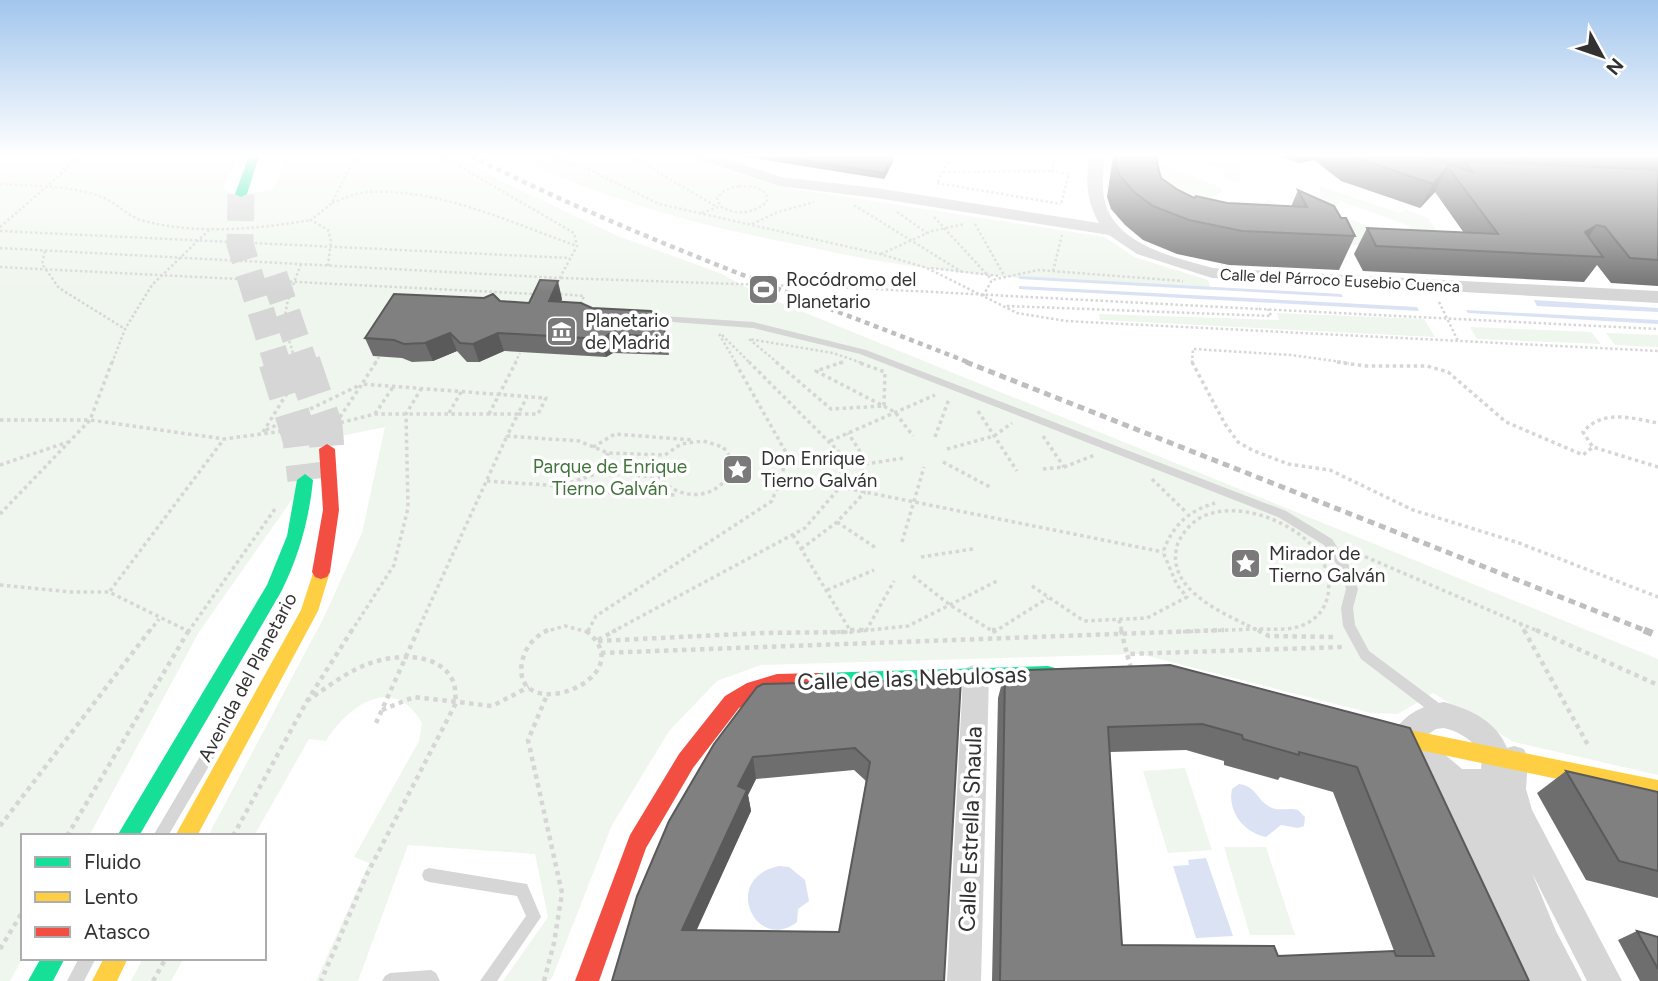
<svg xmlns="http://www.w3.org/2000/svg" width="1658" height="981" viewBox="0 0 1658 981" font-family="Figtree,sans-serif">
<style>
.green{fill:#eff6ed;fill-rule:evenodd}
.water{fill:#dae2f4}
.pier{fill:#fff}
.lines{fill:none;stroke-linecap:round;stroke-linejoin:round}
.stream{stroke:#dae2f4;stroke-width:6}
.primary-tunnel-far1{stroke:#d6d6d6;stroke-width:27;stroke-dasharray:27 13;stroke-linecap:butt}
.primary-tunnel{stroke:#d6d6d6;stroke-width:35;stroke-dasharray:35 18;stroke-linecap:butt}
.path-far2{stroke:#d6d6d6;stroke-width:2.5;stroke-dasharray:2.5 2.5;stroke-linecap:butt}
.path-far1{stroke:#d6d6d6;stroke-width:3.5;stroke-dasharray:3.5 3.5;stroke-linecap:butt}
.path{stroke:#d6d6d6;stroke-width:4.5;stroke-dasharray:4.5 4.5;stroke-linecap:butt}
.lane{fill:#d6d6d6;fill-rule:evenodd}
.street{fill:#d6d6d6;fill-rule:evenodd}
.fast{fill:#16e098;fill-rule:evenodd}
.slow{fill:#ffcf43;fill-rule:evenodd}
.jam{fill:#f24e42;fill-rule:evenodd}
.rail-far2{stroke:#bebebe;stroke-width:4.5;stroke-dasharray:5 4.5;stroke-linecap:butt}
.rail-far1{stroke:#bebebe;stroke-width:5;stroke-dasharray:7 5;stroke-linecap:butt}
.rail{stroke:#bebebe;stroke-width:7;stroke-dasharray:9 7;stroke-linecap:butt}
.path-bridge-far2{stroke:#d6d6d6;stroke-width:2.5;stroke-dasharray:2.5 2.5;stroke-linecap:butt}
.path-bridge-far1{stroke:#d6d6d6;stroke-width:3.5;stroke-dasharray:3.5 3.5;stroke-linecap:butt}
.path-bridge{stroke:#d6d6d6;stroke-width:4.5;stroke-dasharray:4.5 4.5;stroke-linecap:butt}
.wall{fill:#6e6e6e;fill-rule:evenodd}
.shaded-wall{fill:#5a5a5a}
.building{fill:#808080;stroke:#5a5a5a;stroke-width:2;fill-rule:evenodd}
.labels{text-anchor:middle;stroke-width:7;stroke-linejoin:round;paint-order:stroke}
.far-street-label{font-size:16px;fill:#323232;stroke:#fff}
.poi-label{font-size:19px;fill:#323232;stroke:#fff;text-anchor:start}
.park-label{font-size:19px;fill:#41733a;stroke:#fff}
.street-label{font-size:19px;fill:#323232;stroke:#fff}
.near-street-label{font-size:23px;fill:#323232;stroke:#fff}
</style>
<rect width="100%" height="100%" fill="#fff"/>
<path class="green" d="M0,156H239L223,187L231,195L273,190L286,156H461L499,180L618,236L720,273L759,294L1658,659V775L1514,742L1433,693L1398,714L1371,713L1140,654L761,665L717,681L669,731L612,825L552,978L548,981H503L548,917L535,854L408,845L358,981H316L369,863L354,857L419,741L422,723C394,673 348,705 326,741L309,739L254,836H208L324,617L362,533L385,427L336,437L199,632L89,836H23V957L10,981H0Z
M515,156H688L782,187L1105,237L1134,257L1208,280L1211,290C1107,284 1002,280 898,264C863,259 828,251 794,244C698,225 603,200 515,156Z
M1182,156L1240,163V182L1225,179V171Z
M1162,164L1220,187L1222,191L1177,222L1158,200Z
M1320,186L1400,213L1405,209L1428,218L1448,248L1352,245L1346,234L1232,224L1268,200L1322,224ZM1341,201L1409,226V227L1399,238L1331,212Z
M1277,313L1424,319L1435,337L1100,320L1099,314L1279,320Z
M1470,327L1591,332L1601,344L1477,339Z
M1606,333L1658,335V347L1615,345Z
M1185,768L1212,850L1168,853L1143,771Z
M1224,847H1266L1295,935H1250Z
M143,958H184L171,981H131Z"/>
<path class="water" d="M1019,276L1341,294L1343,297L1019,279Z
M1019,286L1417,307L1419,311L1019,289Z
M1534,300L1658,308V312L1537,306Z
M1466,310L1658,320V324L1468,313Z
M1239,784C1256,786 1257,800 1270,807C1280,812 1289,807 1298,810L1305,817L1304,826L1298,828L1281,825L1266,837C1244,833 1227,811 1232,789Z
M1206,858L1233,936L1196,938L1173,866L1189,865L1188,860Z
M779,866L789,867L805,880L809,901L798,909L797,922C756,954 720,878 779,866Z"/>
<path class="pier" d="M1016,291L1257,304L1258,306L1019,293Z"/>
<g class="lines">
<path class="stream" d="M623,463L685,468"/>
<path class="primary-tunnel-far1" d="M241,194L240,244L277,363
M274,275L304,363"/>
<path class="primary-tunnel" d="M276,362L300,439L305,480
M303,362L325,426L327,449"/>
<path class="path-far2" d="M442,156L574,233L577,246L556,285
M550,156L592,171L659,204L880,254L927,268L1017,313L1066,321L1658,351
M631,156L717,207
M1056,156L1052,171L1069,174L1061,204
M943,172L1052,171
M53,181L76,156
M938,182L951,156
M937,183L1061,204
M0,184C33,186 70,185 102,197C117,203 128,217 144,221C199,235 256,229 311,220
M739,186L755,187L766,193L767,202C752,214 736,216 720,206L717,198L725,190Z
M332,203C344,198 355,193 368,192C439,188 512,223 577,246
M854,205L962,272
M897,212L927,233
M702,213L718,207
M934,217L992,280
M752,224L778,212L814,202
M975,224L1005,277
M0,227L82,156
M0,231L570,258
M0,248L561,278
M45,251L42,264L59,288L125,329
M881,254L932,231L965,224
M328,266L331,241L328,230L311,220L332,203L355,156
M0,267L535,294
M931,268L999,276
M1053,271L1062,235
M560,294L584,296L580,306
M983,296L992,280L1038,270L1183,281
M1439,302L1458,341
M1007,306L1271,316L1268,309
M1259,309L1658,329
M719,334L736,363
M722,335L750,363
M112,363L125,329L152,285L209,230
M293,363C295,349 286,338 285,325C284,304 294,283 301,264
M375,363L379,357
M515,363L520,353
M778,363L749,339L833,353L862,363
M839,363L843,362
M1192,363L1193,349L1291,355L1349,363"/>
<path class="path-far1" d="M376,362L362,384L546,398L538,414H518L527,397
M776,362L831,409L884,406L885,372L857,362
M843,362L816,371L895,412L913,436
M1192,362L1225,424L1238,442L1252,450L1288,464L1330,470L1413,510L1519,543L1658,597
M1337,362L1366,366H1427L1448,372L1506,422L1583,455L1593,447L1658,467
M978,411L1017,471
M449,413L461,392
M375,414L393,387
M489,414L516,362
M0,420H90L224,439L335,424L375,414H518L507,436L579,441L608,453L665,455L681,444L703,441L723,447L734,462C725,499 682,505 659,477L599,473
M336,423L362,384
M266,430L360,385
M263,432L289,390L293,362
M1043,436L1064,467
M935,437L949,399
M830,441L935,395
M1592,446L1583,432C1603,409 1631,418 1658,423
M593,447L615,434L693,440
M947,449L994,436L1012,423
M943,462L990,487
M865,464L905,458
M0,465L68,442
M1043,469L1064,467L1095,455
M1152,479L1187,513
M579,480L588,492L678,495
M487,481L560,486L599,473L608,453
M840,487L1163,552
M0,514L90,420L112,362
M837,522L876,548
M793,535L851,632L908,626L999,580
M902,542L924,467
M801,549L837,522L864,493L861,453L848,433
M1352,551L1540,632
M921,557L973,549
M913,576L950,605L994,632L1048,598
M0,585L71,592H109L188,631
M1032,586L1084,621L1147,618L1187,597L1177,585L1163,552C1173,525 1188,511 1215,503
M827,590L874,570
M110,591L224,439
M1119,620L1122,632
M1520,623L1525,632
M1247,625L1261,632
M588,631L596,616L772,501L788,456L735,362
M866,631L894,581
M149,632L159,619
M188,632L275,509
M351,632L394,565L408,508L406,414L421,389
M417,632L507,436
M544,632L565,626L588,632
M612,632L805,528L840,487L842,455L749,362
M830,632H851"/>
<path class="path" d="M548,630C535,636 525,647 522,662C510,729 648,678 585,630
M850,630H865
M992,630H996
M1121,630L1127,654
M1258,630L1269,636L1336,637
M1524,630L1588,745
M1536,630L1658,685
M598,640L616,630
M598,641L762,633L851,632
M1131,668L1127,654L1343,647
M307,701C326,688 346,672 368,664C394,654 439,651 453,681C456,688 455,696 456,703L367,874L321,981
M382,710L414,697L492,706L529,687
M376,723L418,630
M0,826L150,630
M67,836L189,630
M233,836L307,701L352,630
M0,949L23,911
M153,981L166,958
M544,981L554,943L562,893L528,740L547,695"/>
<path class="lane" d="M648,315L753,322L866,350L1286,511L1332,539L1350,567L1358,589L1353,608L1355,625L1369,651L1447,709L1448,713L1447,717L1442,719L1437,717L1361,659L1343,626L1341,608L1346,589L1341,571L1324,545L1278,517L860,354L753,328L645,320V316Z
M207,751L212,753L214,757L212,761L168,836H153L202,753Z
M429,868L527,884L541,917L497,981H480L526,916L517,896L429,882L424,880L422,875L424,870Z
M79,958H96L84,981H67Z
M431,970L436,973L440,981H382L385,976L390,973Z"/>
<path class="street" d="M696,156H719L781,177L876,188L1099,223C1086,200 1086,182 1089,156H1105C1103,173 1101,189 1106,206C1120,246 1177,258 1213,268L1658,291V303L1212,278L1137,254L1109,235L876,198L779,186L699,159Z
M976,664L986,668L989,676L981,981H947L963,676L966,668Z
M1444,702C1472,710 1496,721 1507,748L1514,746L1524,749L1528,759L1526,789L1532,810L1622,981H1587L1532,873L1556,931L1582,981H1520C1494,917 1471,849 1437,789C1426,769 1401,760 1391,738C1400,717 1421,705 1444,702ZM1444,728C1464,733 1484,746 1481,769H1462L1424,737L1436,729Z"/>
<path class="fast" d="M249,156H259L247,194L241,197L235,194Z
M305,474L313,480C309,520 299,556 281,592L139,836H117L267,585L287,536L297,480Z
M1048,666L1055,668L1057,674L1055,680L1048,682L818,689L811,687L809,681L811,675L818,673Z
M41,958H65L53,981H28Z"/>
<path class="slow" d="M321,565L327,567L330,572L318,611L197,836H175L301,610L315,567Z
M1376,719L1405,729L1658,780V800L1405,747L1369,734L1366,728L1369,722Z
M104,958H128L117,981H92Z"/>
<path class="jam" d="M327,444L335,449L339,510L330,572L327,577L321,579L315,577L312,572L323,510L319,449Z
M818,673L825,675L827,681L825,687L777,690L759,696L739,708L693,768L646,848L599,981H575L630,835L679,754L725,696L747,683L777,674Z"/>
<path class="rail-far2" d="M471,156C631,237 803,297 970,363"/>
<path class="rail-far1" d="M966,362L1649,632"/>
<path class="rail" d="M1644,630L1658,636"/>
<path class="path-bridge-far2" d="M561,278L857,288L1259,309"/>
<path class="path-bridge-far1" d="M1176,632C1202,631 1229,630 1256,629C1268,629 1281,630 1293,628C1333,620 1338,578 1315,549C1291,520 1233,498 1198,519C1190,524 1182,534 1178,543C1163,586 1218,611 1247,625"/>
<path class="path-bridge" d="M601,653L1224,630"/>
</g>
<path class="wall" d="M747,156H893V162L884,179L747,157Z
M1113,156H1157V163L1161,178L1178,190L1194,198L1227,203L1291,207L1298,190L1341,218L1355,236L1339,270L1229,265L1177,254L1143,240L1125,225L1111,209L1107,197Z
M1279,156H1422L1433,159L1430,156H1658V286L1611,283L1597,265L1584,282L1363,271L1354,254L1367,228L1464,233L1435,192L1420,208L1341,181L1314,160L1299,163Z
M562,299L561,302L592,308L666,337L669,355L613,353L606,357L504,351L479,362H467L457,351L433,361L412,362L402,358L373,356L365,338L500,301L529,303Z
M1005,671L1410,728L1529,981H992L998,698ZM1186,750L1224,761V765L1278,780L1280,777L1333,792L1396,956H1278L1122,945L1110,752Z
M961,679L944,981H612L714,744ZM854,770L866,781L839,932L696,930L751,811L748,795L756,779Z
M1566,771L1658,792V898L1586,880L1537,793Z
M1637,931L1658,937V981H1640L1618,940Z"/>
<path class="shaded-wall" d="M893,156V162L884,179V173Z
M1302,156H1316L1314,160L1299,163Z
M1448,167L1435,192L1420,208L1433,184Z
M1597,225L1579,250L1585,232Z
M558,281L562,299L554,320L549,301Z
M450,333L457,351L433,361L425,343Z
M498,333L504,351L479,362L473,344Z
M609,334L613,353L606,357L602,339Z
M753,757L756,779L748,795L751,811L689,947L682,930L738,786Z"/>
<path class="building" d="M777,156H893L884,173Z
M1116,156H1157V163L1161,178L1178,190L1194,198L1196,196L1227,203L1307,207L1298,190L1334,206L1341,218H1346L1355,236L1242,231L1189,220L1153,206L1134,192L1120,176L1115,163Z
M1351,156H1422L1473,172L1465,161L1658,170V260L1630,258L1605,227L1597,225L1585,232L1603,257L1376,246L1367,228L1498,234L1448,167L1433,184Z
M540,280L558,281L549,301L581,303L592,308L651,311L662,322L666,337L609,334L602,339L498,333L473,344L460,343L450,333L425,343L404,344L394,340L365,338L394,294L484,298L493,294L500,301L529,303Z
M1170,665L1410,728L1529,981H1000L1005,671ZM1202,724L1242,735L1243,739L1299,755V752L1357,767L1434,956H1396L1394,951L1278,956L1274,946L1122,945L1108,727Z
M961,679L944,981H612L637,896L669,821L714,744L757,687L763,684ZM855,748L870,762L839,932L682,930L747,790L738,786L753,757Z
M1566,771L1658,792V871L1619,861Z
M1637,931L1658,937V969Z"/>
<linearGradient id="sky" x2="0" y2="1"><stop stop-color="#a2c6ed"/><stop offset="0.53" stop-color="#fff"/><stop offset="1" stop-color="#fff" stop-opacity="0"/></linearGradient>
<rect width="1658" height="293" fill="url(#sky)"/>
<defs>
<symbol id="stadium-square" viewBox="-11 -11 22 22"><rect x="-9" y="-9" width="18" height="18" rx="4" fill="#7a7a7a" stroke="#fff"/><path d="M0-5a6.5 5 0 1 0 0 10a6.5 5 0 1 0 0-10ZM-3.5-1.8h7v3.6h-7Z" fill="#fff"/></symbol>
<symbol id="museum-square" viewBox="-11 -11 22 22"><rect x="-9" y="-9" width="18" height="18" rx="4" fill="#7a7a7a" stroke="#fff"/><path d="M0-6L6-3V-2H-6V-3ZM-5-1h2V3h-2ZM-1-1h2V3h-2ZM3-1h2V3H3ZM-6 4H6V6H-6Z" fill="#fff"/></symbol>
<symbol id="sight-square" viewBox="-11 -11 22 22"><rect x="-9" y="-9" width="18" height="18" rx="4" fill="#7a7a7a" stroke="#fff"/><path d="M0-6L1.8-2.2L6-1.7L2.9 1.2L3.7 5.4L0 3.3L-3.7 5.4L-2.9 1.2L-6-1.7L-1.8-2.2Z" fill="#fff"/></symbol>
</defs>
<g fill-rule="evenodd">
<use href="#stadium-square" x="746" y="272" width="35" height="35"/>
<use href="#museum-square" x="544" y="314" width="35" height="35"/>
<use href="#sight-square" x="720" y="452" width="35" height="35"/>
<use href="#sight-square" x="1228" y="546" width="35" height="35"/>
</g>
<g class="labels">
<g class="far-street-label">
<text transform="translate(1340 280) rotate(3)" y="6">Calle del Párroco Eusebio Cuenca</text>
</g>
<g class="poi-label">
<text x="786" y="286">Rocódromo del<tspan x="786" dy="22">Planetario</tspan></text>
<text x="585" y="327">Planetario<tspan x="585" dy="22">de Madrid</tspan></text>
<text x="761" y="465">Don Enrique<tspan x="761" dy="22">Tierno Galván</tspan></text>
<text x="1269" y="560">Mirador de<tspan x="1269" dy="22">Tierno Galván</tspan></text>
</g>
<g class="park-label">
<text x="610" y="473">Parque de Enrique<tspan x="610" dy="22">Tierno Galván</tspan></text>
</g>
<g class="street-label">
<text transform="translate(247 677) rotate(-62)" y="7">Avenida del Planetario</text>
</g>
<g class="near-street-label">
<text transform="translate(912 678) rotate(-2)" y="8">Calle de las Nebulosas</text>
<text transform="translate(970 829) rotate(-88)" y="8">Calle Estrella Shaula</text>
</g>
</g>
<rect x="21" y="834" width="245" height="126" fill="#ffffff" stroke="#adadad" stroke-width="2"/>
<rect x="35" y="857" width="35" height="10" fill="#16e098" stroke="#adadad" stroke-width="2"/>
<text x="84" y="869" font-size="21" fill="#323232">Fluido</text>
<rect x="35" y="892" width="35" height="10" fill="#ffcf43" stroke="#adadad" stroke-width="2"/>
<text x="84" y="904" font-size="21" fill="#323232">Lento</text>
<rect x="35" y="927" width="35" height="10" fill="#f24e42" stroke="#adadad" stroke-width="2"/>
<text x="84" y="939" font-size="21" fill="#323232">Atasco</text>
<g transform="translate(1602 56) rotate(130)" stroke="#ffffff" stroke-width="5" paint-order="stroke">
<path d="M0-5L12 26L0 18L-12 26Z" fill="#323232"/>
<text y="-10" font-size="19" font-weight="bold" text-anchor="middle" fill="#323232">N</text>
</g>
</svg>
